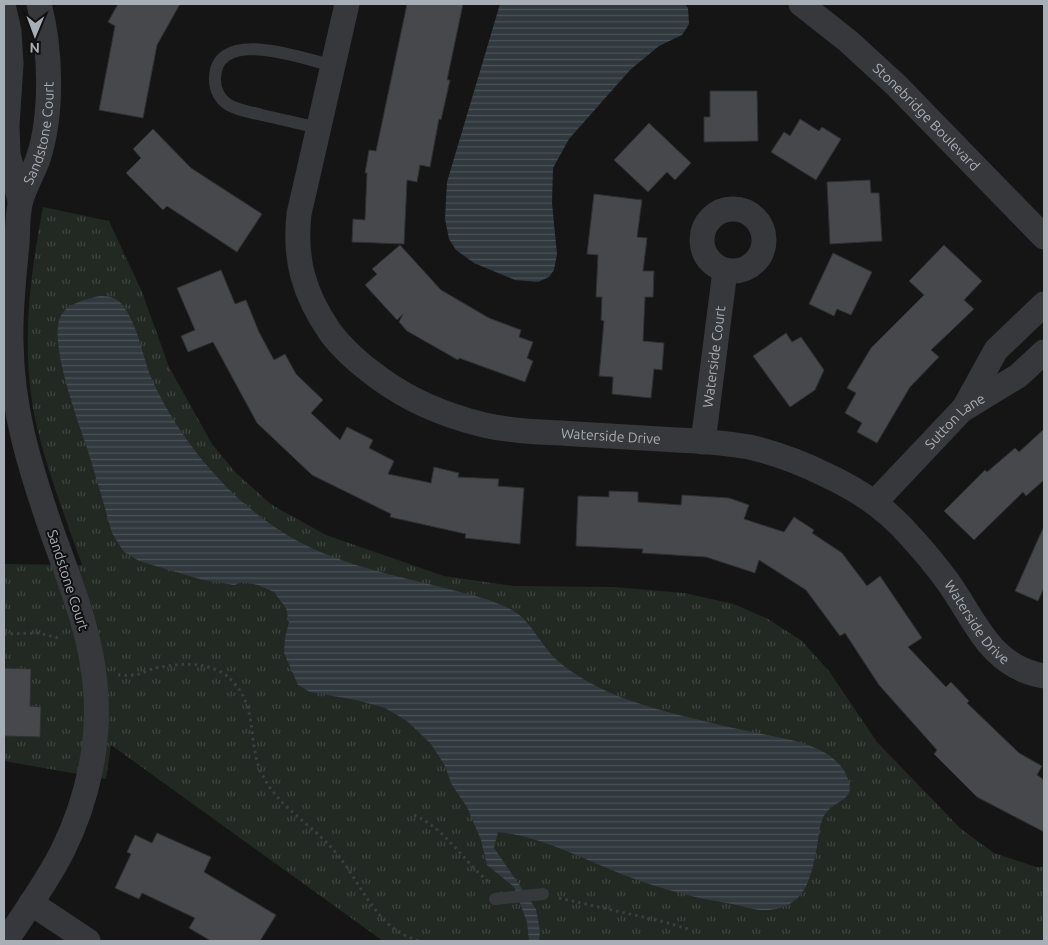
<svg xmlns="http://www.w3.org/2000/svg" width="1048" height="945" viewBox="0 0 1048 945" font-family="Ubuntu,sans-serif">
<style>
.grass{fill:url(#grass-tufts)}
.water{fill:url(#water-rules)}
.building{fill:#47484b;stroke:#2f3032}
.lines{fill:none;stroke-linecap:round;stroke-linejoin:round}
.path{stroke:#3c3f42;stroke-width:3;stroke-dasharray:2.5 4;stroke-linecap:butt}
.lane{stroke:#36383b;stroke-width:12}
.street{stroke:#36383b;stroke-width:25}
.labels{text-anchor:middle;stroke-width:4;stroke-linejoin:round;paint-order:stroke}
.street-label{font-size:14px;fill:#a8aeb5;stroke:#101011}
</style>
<defs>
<pattern id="grass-tufts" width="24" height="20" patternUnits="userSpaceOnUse" patternTransform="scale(1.25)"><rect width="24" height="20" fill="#222822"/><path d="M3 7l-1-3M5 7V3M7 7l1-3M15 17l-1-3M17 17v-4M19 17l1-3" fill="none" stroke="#3f4540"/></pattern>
<pattern id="water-rules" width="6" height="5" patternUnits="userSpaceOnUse" patternTransform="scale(1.25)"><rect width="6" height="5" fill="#30393e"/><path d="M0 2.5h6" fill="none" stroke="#4b5358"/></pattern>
</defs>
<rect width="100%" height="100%" fill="#151516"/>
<path class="grass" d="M43,207L109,221L142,292L169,367L212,444L235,472L272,505L326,535L444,576L514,586L614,587L684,593L734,604L768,619L802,641L829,671L877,742L961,829L994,853L1036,867H1044V941H383L111,745L106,779L4,761V564L82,565C66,519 48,474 37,427C20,355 29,279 43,207Z"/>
<path class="water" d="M500,4H685L688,8L689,24L682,35L659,46L630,70L569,139L553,168L552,203L557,254L554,270L549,277L538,282L515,280L474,263L456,250L449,239L445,219L447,182Z
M99,296C109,296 117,297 123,306C140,328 142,359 154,384C179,437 221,489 269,523C320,561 385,573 445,588C467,594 492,599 512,610C532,621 541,647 559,662C599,695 650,708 700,720C716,724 732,728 748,731C777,738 824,741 843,769C862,801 837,798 826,813C819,821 819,836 817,847C812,871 808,901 780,908C762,913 749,908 732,904C723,902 714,901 704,899C677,893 650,885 624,875C585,860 540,836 498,832L494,848L536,909L540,931L539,941H529L527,922L514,887L487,865L481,840L467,807L452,785L445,766L431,744L407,721L385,708L356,700L310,692L298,685L284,653L285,638L289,622L286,608L274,592L258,585L243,582L234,585L203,580L139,561L123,551L112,533C104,505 96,476 87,448C78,421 49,343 60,318C66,303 85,300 99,296Z"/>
<path class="building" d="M118,4H180L157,45L143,118L99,110L115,26L108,22Z
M407,4H463L447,80H450L441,120L439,119L430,167L420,165L417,182L407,180L404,244L352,242L353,219L365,220L367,173H365L369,150L376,151Z
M710,91H757L758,141L704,142V117H710Z
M800,119L819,131L822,127L841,139L816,180L771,152L784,132L790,136Z
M649,123L691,163L675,180L667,172L648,192L614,160Z
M153,129L191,168L262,214L237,252L167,206L163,210L126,173L141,158L133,149Z
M870,180L871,193H879L882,241L830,244L827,182Z
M594,194L642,200L637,237L647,238L643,271H654L653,297H645L643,341L664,343L662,370L654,369L651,398L612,394L613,377L599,376L604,321L601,320L602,297H596L598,255L587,254Z
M400,245L441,290L489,318L521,330L519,337L533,342L527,358L533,361L525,382L459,358L458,360L407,331L399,322L403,314L397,320L365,285L377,274L372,269Z
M944,245L982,281L964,300L974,309L931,350L939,357L910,387L877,443L857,432L862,423L845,413L856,393L847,388L871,348L924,295L909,281Z
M833,253L872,272L851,315L837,309L834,316L809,304Z
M221,270L235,304L246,300L259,332L274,360L285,354L296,374L323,400L311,413L340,440L347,427L373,440L369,448L394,461L388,474L431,483L434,467L459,473L458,477L499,479L498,486L524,488L520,544L465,538L466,534L390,517L391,514L312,475L257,423L213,342L188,352L181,336L195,330L177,288Z
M786,333L792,342L801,337L824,370L815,390L790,407L753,356Z
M1044,429V480L1026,496L1023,492L974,540L944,511L985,470L987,472L1015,448L1019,452Z
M609,491L638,492V502L681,505L682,495L729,498L749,505L744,519L784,532L794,517L814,530L812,533L842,553L867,586L880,576L922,638L908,647L946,687L951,682L969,701L967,703L1019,753L1042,766L1037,775L1044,780V832L977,797L934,754L937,750L879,685L845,633L840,636L806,590L759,560L755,573L706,557L642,553L643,549L576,546L578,496L609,497Z
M1044,526V588L1038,601L1015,591Z
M4,668L31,669L30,706L41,707L40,737L4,736Z
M157,833L211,857L204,872L276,915L260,941H211L189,928L195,918L142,893L139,899L115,888L131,854L127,852L135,835L152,843Z"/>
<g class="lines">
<path class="path" d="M4,634L39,633L62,639
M118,675C123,675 128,676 133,675C141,675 148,670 155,668C179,664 199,661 221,672C226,674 229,678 233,682C257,706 248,740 260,770C274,803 306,821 329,845C354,870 368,911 397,931C403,935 411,938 418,941
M414,815C446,829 463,861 489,882
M559,898L665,922L691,930"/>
<path class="lane" d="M319,128C300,124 281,119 262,115C252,112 239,111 229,105C220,100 215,90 215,80C214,25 305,59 333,66
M495,899L543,894"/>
<g class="street">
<path id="s1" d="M347,4L299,214C294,260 304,294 330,332C344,351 361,365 379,378C410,401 447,416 484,425C514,432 546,432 576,434C609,436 643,438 677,440C701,441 726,443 749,447C775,453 802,463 826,475C859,490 888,510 911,537C924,551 937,567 948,582C976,621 990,667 1044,676"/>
<path id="s2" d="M801,4L848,41L896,85L1044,237"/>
<path d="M4,9L9,31L11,64L7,126L8,154L20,201"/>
<circle cx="733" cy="240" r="31"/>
<path d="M964,408L996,350L1044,304"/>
<path id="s3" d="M703,442L725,271"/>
<path id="s4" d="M875,502L962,410L1018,376L1044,352"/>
<path d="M31,903L88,941"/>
<path id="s5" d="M6,941C25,912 47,882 63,850C88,799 101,740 95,683C90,628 67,575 49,523C28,461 12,408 11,342C10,309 14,276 17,244C18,230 17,213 21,200C25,186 33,173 38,159C53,114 51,49 39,4"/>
</g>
</g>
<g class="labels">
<g class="street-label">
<text dy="5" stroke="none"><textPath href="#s2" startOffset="169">Stonebridge Boulevard</textPath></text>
<text dy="5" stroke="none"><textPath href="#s5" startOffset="845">Sandstone Court</textPath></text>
<text dy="5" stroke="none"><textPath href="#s3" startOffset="86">Waterside Court</textPath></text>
<text dy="5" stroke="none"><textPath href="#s4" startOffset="114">Sutton Lane</textPath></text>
<text dy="5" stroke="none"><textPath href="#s1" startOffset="651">Waterside Drive</textPath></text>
<text transform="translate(68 580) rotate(72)" y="5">Sandstone Court</text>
<text dy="5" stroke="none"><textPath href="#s1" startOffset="1086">Waterside Drive</textPath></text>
</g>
</g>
<rect width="1048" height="945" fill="none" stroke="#a8aeb5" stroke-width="10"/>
<g transform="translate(35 35) rotate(181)" stroke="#101011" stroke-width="4" paint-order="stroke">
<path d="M0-4L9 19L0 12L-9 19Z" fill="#a8aeb5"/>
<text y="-8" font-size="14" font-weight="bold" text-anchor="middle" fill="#a8aeb5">N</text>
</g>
</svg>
